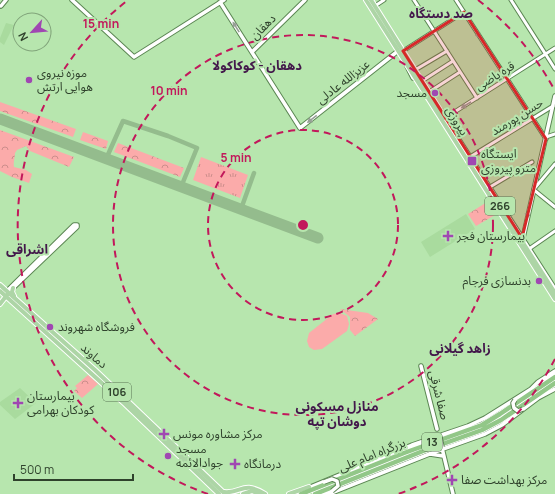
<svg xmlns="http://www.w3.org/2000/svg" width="555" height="494" viewBox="0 0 555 494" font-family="Manrope,'Noto Sans Arabic',sans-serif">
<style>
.built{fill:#a9db9e}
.grass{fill:url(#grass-tufts)}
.forest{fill:url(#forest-crowns)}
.pitch{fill:#fbabaa}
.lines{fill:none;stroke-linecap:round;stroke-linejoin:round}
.taxiway{stroke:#94bc8d;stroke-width:4.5}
.runway{stroke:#94bc8d;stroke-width:11}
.tertiary-casing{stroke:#5b8653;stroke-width:5}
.secondary-casing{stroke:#5b8653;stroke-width:5.5}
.primary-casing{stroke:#fff;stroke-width:6}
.trunk-casing{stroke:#fff;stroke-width:6}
.tertiary{stroke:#fff;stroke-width:3}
.secondary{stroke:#fff;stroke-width:3.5}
.primary{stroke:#add5a6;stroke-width:4}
.trunk{stroke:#92c788;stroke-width:4.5}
.secondary-bridge-casing{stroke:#5b8653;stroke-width:5.5;stroke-linecap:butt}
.secondary-bridge{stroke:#fff;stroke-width:3.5}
.oneway{fill:#97a096}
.marked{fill:#d62828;fill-opacity:0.2;stroke:#d62828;stroke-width:3;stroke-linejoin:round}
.ring{fill:none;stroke:#c2185b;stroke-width:2;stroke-dasharray:7 5}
.poi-dot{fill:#a047b2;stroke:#b7e6ae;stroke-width:1.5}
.labels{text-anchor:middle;stroke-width:4;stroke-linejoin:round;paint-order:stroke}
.shield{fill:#b7e6ae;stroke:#587353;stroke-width:1}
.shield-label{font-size:11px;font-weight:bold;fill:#2f422c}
.street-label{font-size:12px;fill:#2f422c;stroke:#b7e6ae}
.poi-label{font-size:12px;fill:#2f422c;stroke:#b7e6ae;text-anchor:start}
.neighbourhood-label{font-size:13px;font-weight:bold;fill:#43184b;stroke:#b7e6ae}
.centre{fill:#c2185b;stroke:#b7e6ae;stroke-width:2}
.ring-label{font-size:12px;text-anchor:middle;font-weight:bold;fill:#c2185b;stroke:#b7e6ae;stroke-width:4;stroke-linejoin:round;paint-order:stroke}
</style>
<defs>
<pattern id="grass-tufts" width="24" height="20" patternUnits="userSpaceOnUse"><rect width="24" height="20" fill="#fbabaa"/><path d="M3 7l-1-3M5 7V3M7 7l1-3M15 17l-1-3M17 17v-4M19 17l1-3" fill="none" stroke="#cc8d8b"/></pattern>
<pattern id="forest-crowns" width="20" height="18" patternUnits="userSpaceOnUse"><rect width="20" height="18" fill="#fbabaa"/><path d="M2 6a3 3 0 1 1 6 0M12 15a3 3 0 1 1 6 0" fill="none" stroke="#cc8d8b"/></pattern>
</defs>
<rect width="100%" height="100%" fill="#b7e6ae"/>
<path class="built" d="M6,23L14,25L4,45L0,42V38Z
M466,214L475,229L430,257L421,242Z
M20,388L36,403L15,419L0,405V402Z"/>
<path class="grass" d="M201,157L248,175L240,198L193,180Z"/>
<path class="forest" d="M0,102L76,129L73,137L0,111Z
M0,130L74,157L69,167L30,151L26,146L17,150L15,153C15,158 13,162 14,167L26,170L32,174L29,183L12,177L0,171Z
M83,132L108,141L106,149L80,140Z
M118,143L184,168L180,177L114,152Z
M487,202L495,215L476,226L468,214Z
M340,309L368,313L378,319L355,336L350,330V317Z
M88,375L98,384L82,398L74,391L77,388L75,386Z"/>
<path class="pitch" d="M340,313L347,316L349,324L347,331L322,349L314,350L309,347L307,341L309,333L333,314Z"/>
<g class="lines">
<path class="taxiway" d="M106,159L123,121L168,136L197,148L181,187
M241,209L254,173"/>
<path class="runway" d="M0,119L318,238"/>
<defs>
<path id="tertiary" d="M414,0L477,98
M456,0L546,139
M511,0L555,69
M375,6L384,0
M403,51L464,12
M415,70L447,51
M422,81L453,61
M429,92L460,72
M441,111L452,113
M445,118L555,48
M546,137L555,134
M470,157L553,106
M490,187L532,162
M534,189L555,164
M534,190L555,207
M529,249L555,231"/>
<path id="secondary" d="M72,0L134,57L224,0
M220,2L300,128L398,51
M1,6L6,0
M252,52L305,0
M407,66L413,78
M444,119L445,118L555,289
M523,238L555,96
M7,291L74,225H77V227L12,289
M421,366L437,429
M543,382L555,374
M442,448L453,494
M407,449L434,441
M430,454L443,456
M308,488L412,445L468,426L485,418L531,389L538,382L555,371
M323,494L332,491
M329,494L432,453L485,434L502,425L538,398L555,389"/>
<path id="primary" d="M366,0L555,299
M371,0L445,118
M499,205L555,293
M0,285L95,370L225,494
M13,288L12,292L14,296
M0,291L125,404L219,494
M0,304L7,295
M224,492C242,494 242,480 265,494
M243,494L252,491L259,494
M289,494L309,487"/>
<path id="trunk" d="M301,494L404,453L482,425L500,414L555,377
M315,494L423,451L482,430L501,420L555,383"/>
</defs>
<use href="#tertiary" class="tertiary-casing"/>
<use href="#secondary" class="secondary-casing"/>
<use href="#primary" class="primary-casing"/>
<use href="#trunk" class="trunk-casing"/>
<use href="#tertiary" class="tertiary"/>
<use href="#secondary" class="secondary"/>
<use href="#primary" class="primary"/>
<use href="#trunk" class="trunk"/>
<defs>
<path id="secondary-bridge" d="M515,400L513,403L514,408L518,411L523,409
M440,437L442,447
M437,438L439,448
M324,482L332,479L337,481L338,486L332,491"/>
</defs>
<use href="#secondary-bridge" class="secondary-bridge-casing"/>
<use href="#secondary-bridge" class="secondary-bridge"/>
</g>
<defs><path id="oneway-solid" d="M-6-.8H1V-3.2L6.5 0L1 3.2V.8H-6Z"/></defs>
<g class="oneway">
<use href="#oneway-solid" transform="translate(236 27) rotate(-122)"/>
<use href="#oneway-solid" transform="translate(477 33) rotate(58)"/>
<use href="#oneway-solid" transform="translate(466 105) rotate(148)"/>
<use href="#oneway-solid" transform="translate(312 119) rotate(142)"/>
<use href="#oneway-solid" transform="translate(528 213) rotate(103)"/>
</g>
<path class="marked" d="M464,12L546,139L522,238L403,51Z"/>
<g class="ring">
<circle cx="303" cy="225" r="95"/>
<circle cx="303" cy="225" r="190"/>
<path d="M555 359A285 285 0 0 1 398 494M208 494A285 285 0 0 1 128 0M478 0A285 285 0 0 1 555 91"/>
</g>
<g class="poi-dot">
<circle cx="29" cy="80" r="4"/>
<circle cx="435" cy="93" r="4"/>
<rect x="467" y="156" width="10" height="10" rx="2"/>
<path d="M446 230h4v4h4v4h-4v4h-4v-4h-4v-4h4z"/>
<circle cx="539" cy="281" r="4"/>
<circle cx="50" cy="327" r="4"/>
<path d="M16 397h4v4h4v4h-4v4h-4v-4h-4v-4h4z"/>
<path d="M162 428h4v4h4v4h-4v4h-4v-4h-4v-4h4z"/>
<circle cx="168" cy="456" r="4"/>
<path d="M233 458h4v4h4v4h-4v4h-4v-4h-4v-4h4z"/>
<path d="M450 474h4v4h4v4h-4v4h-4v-4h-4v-4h4z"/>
</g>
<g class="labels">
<g class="shield">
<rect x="485" y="197" width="30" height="18" rx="3"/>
<rect x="103" y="383" width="28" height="18" rx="3"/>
<rect x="422" y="433" width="20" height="18" rx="3"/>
</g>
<g class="shield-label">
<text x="500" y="210">266</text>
<text x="117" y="396">106</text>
<text x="432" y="446">13</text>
</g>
<g class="street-label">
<text transform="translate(263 27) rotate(-45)" y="4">دهقان</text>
<text transform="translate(495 76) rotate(-32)" y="4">قره یاضی</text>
<text transform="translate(343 82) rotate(-38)" y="4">عزیزالله عادلی</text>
<text transform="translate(517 117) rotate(-32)" y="4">حسن پورمند</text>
<text transform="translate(457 121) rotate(58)" y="4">پیروزی</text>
<text transform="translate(94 356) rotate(42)" y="4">دماوند</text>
<text transform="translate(439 395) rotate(76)" y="4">صفا شرقی</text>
<text transform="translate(372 455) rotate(-22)" y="4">بزرگراه امام علی</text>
</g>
<g class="poi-label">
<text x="37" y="77">موزه نیروی<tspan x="37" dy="14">هوایی ارتش</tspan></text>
<text x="427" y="97" text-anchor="end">مسجد</text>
<text x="481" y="158">ایستگاه<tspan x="481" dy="14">مترو پیروزی</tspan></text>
<text x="457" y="240">بیمارستان فجر</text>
<text x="531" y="285" text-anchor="end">بدنسازی فرجام</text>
<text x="58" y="331">فروشگاه شهروند</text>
<text x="27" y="400">بیمارستان<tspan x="27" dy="14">کودکان بهرامی</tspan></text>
<text x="173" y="438">مرکز مشاوره مونس</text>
<text x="176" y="453">مسجد<tspan x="176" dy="14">جوادالائمه</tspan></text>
<text x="244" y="468">درمانگاه</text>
<text x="461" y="484">مرکز بهداشت صفا</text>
</g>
<g class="neighbourhood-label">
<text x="441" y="18">صد دستگاه</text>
<text x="257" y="70">دهقان - کوکاکولا</text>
<text x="27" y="254">اشراقی</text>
<text x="460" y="353">زاهد گیلانی</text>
<text x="337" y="411">منازل مسکونی<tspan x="337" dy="15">دوشان تپه</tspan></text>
</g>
</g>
<circle cx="303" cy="225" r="6" class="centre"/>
<g class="ring-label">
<text x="101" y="28">15 min</text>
<text x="169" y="95">10 min</text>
<text x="236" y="162">5 min</text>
</g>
<g transform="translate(32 32) rotate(243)"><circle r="19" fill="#b7e6ae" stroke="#81a47a"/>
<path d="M0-3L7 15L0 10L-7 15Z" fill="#a047b2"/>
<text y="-6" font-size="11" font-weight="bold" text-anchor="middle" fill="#2f422c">N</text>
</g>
<path d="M14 474v6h119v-6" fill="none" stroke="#2f422c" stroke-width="2"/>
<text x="20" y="474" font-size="12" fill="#2f422c" stroke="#b7e6ae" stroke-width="3" paint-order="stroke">500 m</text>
</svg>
